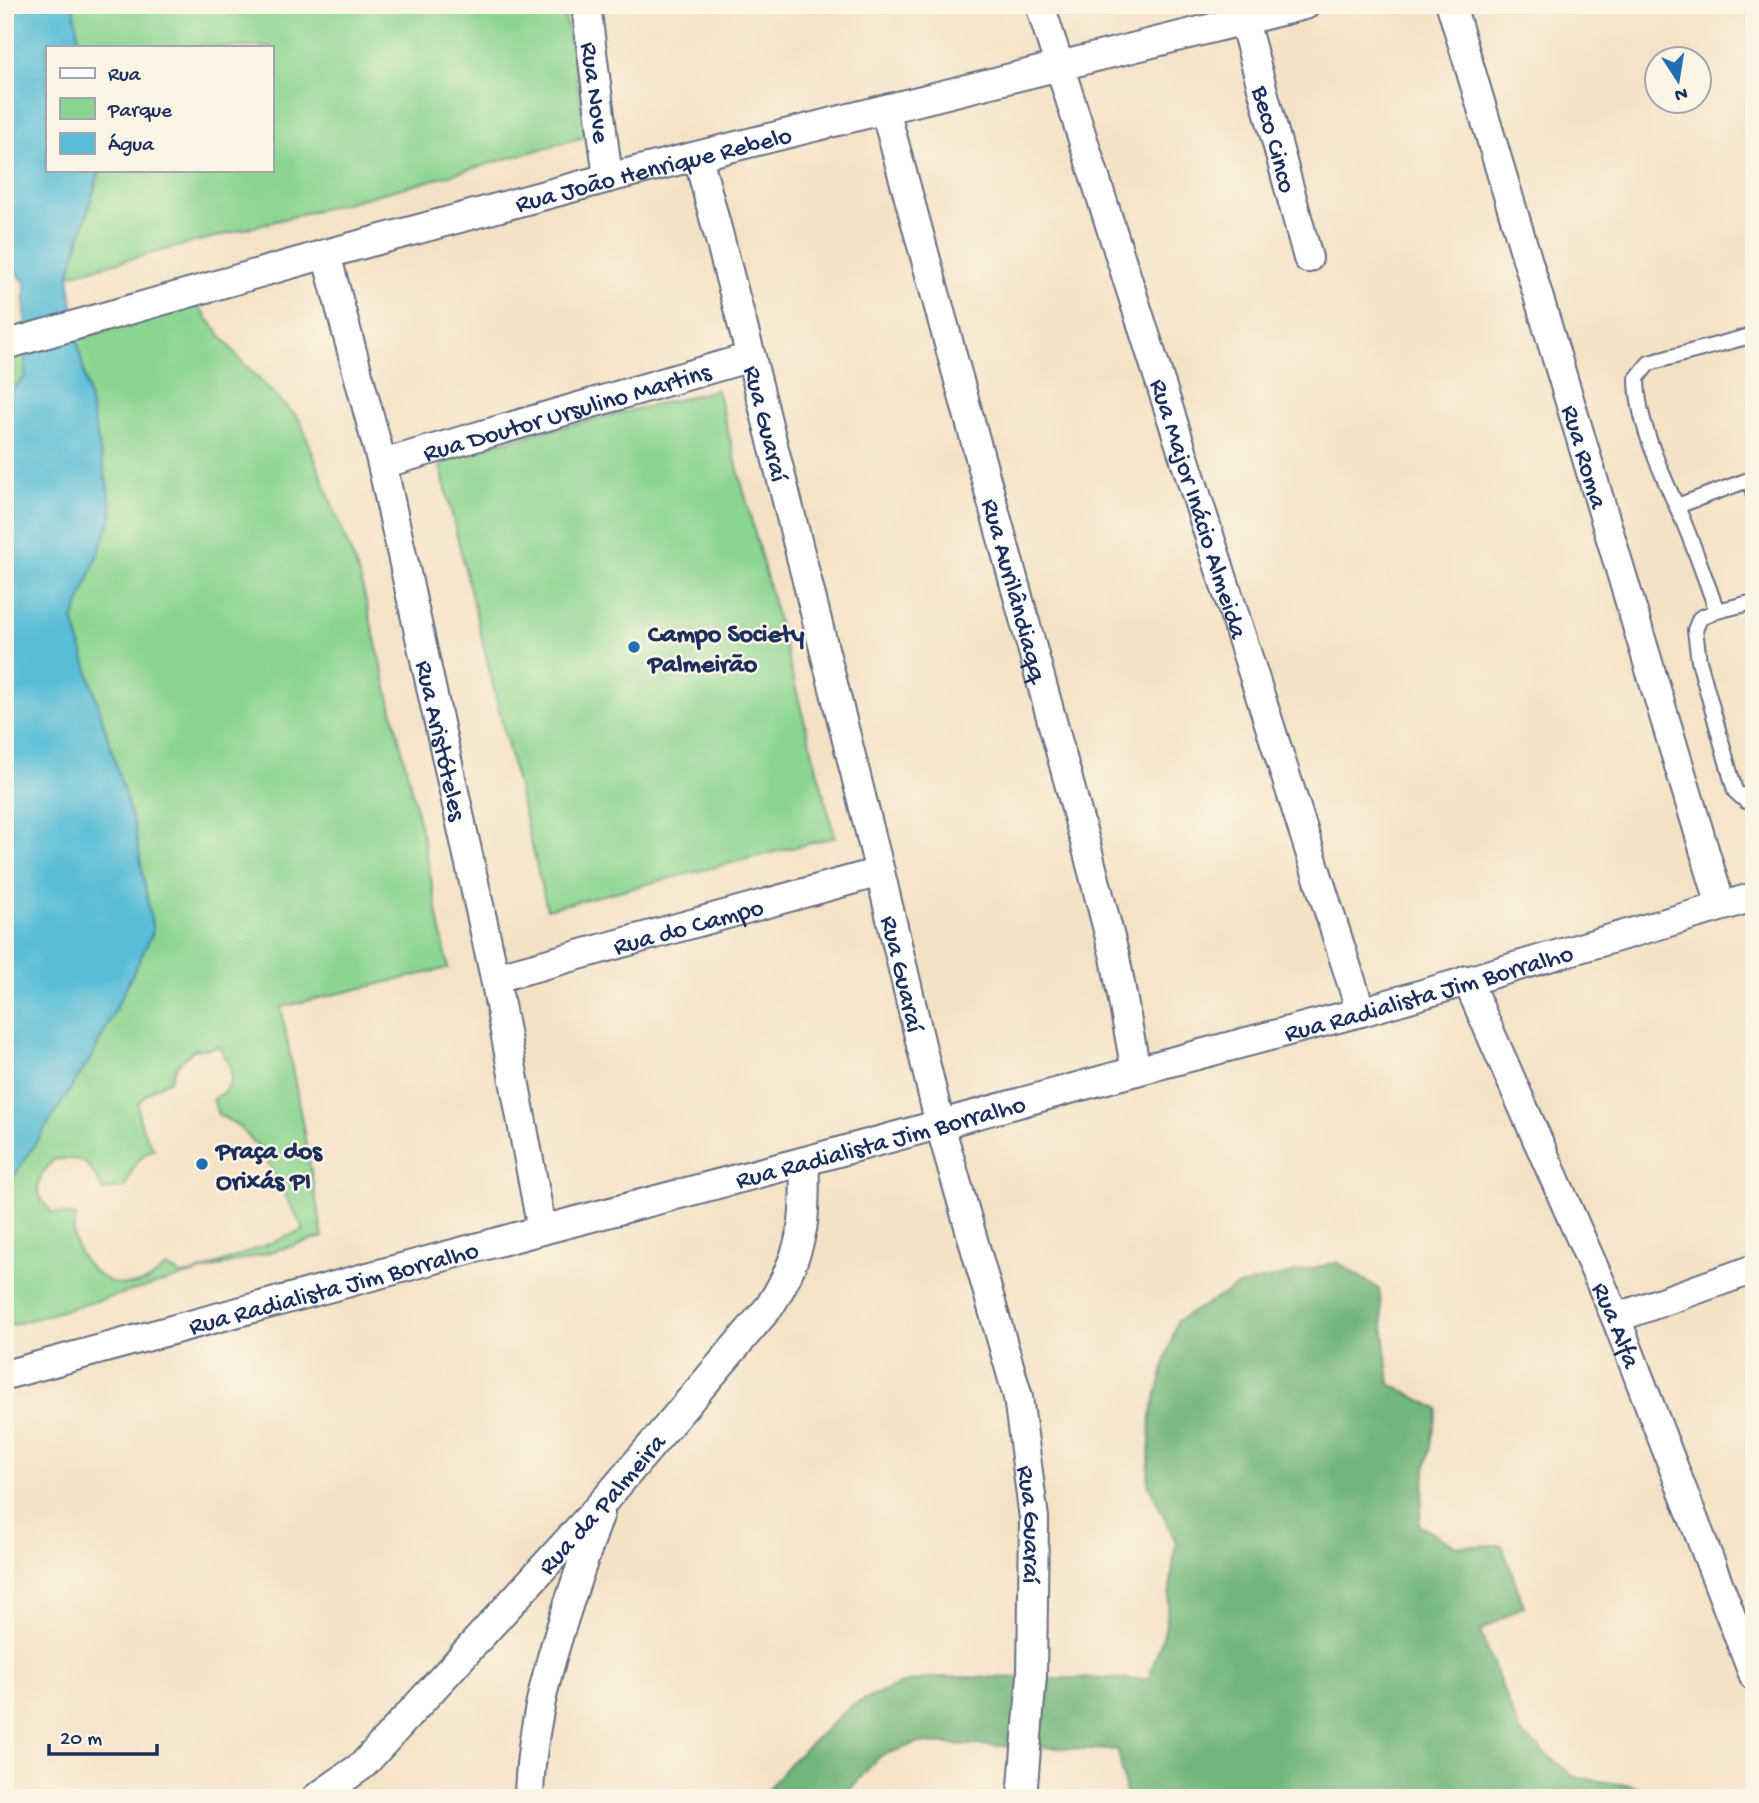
<svg xmlns="http://www.w3.org/2000/svg" width="1759" height="1803" viewBox="0 0 1759 1803" font-family="'Gochi Hand',sans-serif">
<style>
.green{fill:#8cd590;stroke:#548277;stroke-width:2;fill-rule:evenodd}
.forest{fill:#71b67a;stroke:#46726c;stroke-width:2}
.water{fill:#59bdd7;stroke:#3a769a;stroke-width:2}
.lines{fill:none;stroke-linecap:round;stroke-linejoin:round}
.lane-casing{stroke:#676e82;stroke-width:18}
.street-casing{stroke:#676e82;stroke-width:32}
.lane{stroke:#fff;stroke-width:14}
.street{stroke:#fff;stroke-width:28}
.poi-dot{fill:#1f6fb2;stroke:#fcf5e5;stroke-width:2.5}
.labels{text-anchor:middle;stroke-width:5;stroke-linejoin:round;paint-order:stroke}
.street-label{font-size:26px;fill:#1b2f5e;stroke:#fcf5e5}
.poi-label{font-size:26px;font-weight:bold;fill:#1b2f5e;stroke:#fcf5e5;text-anchor:start}
</style>
<rect width="100%" height="100%" fill="#fcf5e5"/>
<filter id="ink" filterUnits="userSpaceOnUse"><feTurbulence type="fractalNoise" baseFrequency=".0143" numOctaves="2"/><feDisplacementMap in="SourceGraphic" scale="14" xChannelSelector="R" yChannelSelector="G"/><feConvolveMatrix kernelMatrix="1 2 1 2 8 2 1 2 1" color-interpolation-filters="sRGB"/></filter>
<filter id="wash" filterUnits="userSpaceOnUse"><feTurbulence type="fractalNoise" baseFrequency=".00686" numOctaves="4" result="noise"/><feDisplacementMap in="SourceGraphic" scale="28" xChannelSelector="R" yChannelSelector="G"/><feGaussianBlur stdDeviation="1.57" result="paint"/><feColorMatrix in="noise" values="0 0 0 0 0 0 0 0 0 0 0 0 0 0 0 0 0 1.4 0 .05"/><feComposite in="paint" operator="in"/></filter>
<g filter="url(#wash)">
<rect width="100%" height="100%" fill="#f4e2c6"/>
<path class="green" d="M73,5H563L587,136L425,182L69,275L100,170H271V47H80Z
M195,303L243,363L300,420L360,577L424,842L448,968L281,1007L323,1237L5,1327V1190L94,1053L153,932L135,829L73,620L113,514L77,339ZM219,1047C234,1068 239,1086 213,1099L218,1114L237,1125L259,1147L304,1230L195,1273L182,1275L166,1267C161,1271 155,1277 148,1280C116,1296 81,1270 74,1238C72,1231 75,1223 76,1216L51,1212C32,1190 35,1181 53,1160C86,1156 88,1162 103,1191L125,1187C132,1170 136,1157 154,1149C144,1134 138,1122 138,1103L151,1090L170,1080L177,1065L194,1050Z
M26,348V377L5,396V354Z
M717,390L835,837L547,909L438,457Z"/>
<path class="forest" d="M1337,1262L1379,1289L1390,1384L1438,1409L1426,1468L1419,1525L1455,1546L1502,1545L1524,1606L1480,1631L1520,1732L1574,1777L1638,1787L1646,1798H1127L1118,1750L917,1743L880,1756L842,1798H760L789,1764L850,1706L903,1683L937,1677L1148,1679L1165,1630L1176,1542L1148,1484L1151,1415L1177,1321L1238,1286Z"/>
<path class="water" d="M5,5H73L80,47H47V170H100L69,275L77,339L113,514L73,620L135,829L153,932L94,1053L5,1190V396L25,377V282L5,260Z"/>
</g>
<g filter="url(#ink)">
<g class="lines">
<defs>
<path id="lane" d="M1750,479L1754,495
M1677,506L1754,478
M1754,602L1717,611L1700,618L1695,630L1699,661L1735,791L1746,801L1754,802
M1717,611C1704,576 1692,539 1676,505C1659,467 1637,420 1637,378L1649,363L1754,335"/>
<g id="street">
<path id="s1" d="M586,5L608,178"/>
<path id="s2" d="M1040,5L1361,1012"/>
<path id="s3" d="M1451,5L1721,906"/>
<path id="s4" d="M1244,21L1308,258"/>
<path id="s5" d="M885,110L1087,849L1115,957L1136,1071"/>
<path id="s6" d="M698,157L751,357L880,872L940,1125L1018,1397L1034,1518L1032,1675L1022,1798"/>
<path id="s7" d="M326,254L382,464L495,978L542,1230"/>
<path id="s8" d="M5,345L326,254L608,178L1305,5"/>
<path id="s9" d="M382,464L751,357"/>
<path id="s10" d="M495,978L880,872"/>
<path id="s11" d="M1467,980L1616,1318L1754,1676"/>
<path d="M1616,1318L1754,1269"/>
<path id="s12" d="M5,1375L542,1230L805,1161L1136,1071L1361,1012L1754,897"/>
<path id="s13" d="M316,1798L363,1765L604,1501L770,1306C785,1282 797,1257 802,1229C806,1207 804,1183 805,1161"/>
<path d="M529,1798C531,1699 568,1605 600,1513"/>
</g>
</defs>
<use href="#lane" class="lane-casing"/>
<use href="#street" class="street-casing"/>
<use href="#lane" class="lane"/>
<use href="#street" class="street"/>
</g>
</g>
<g class="poi-dot">
<circle cx="634" cy="647" r="7"/>
<circle cx="202" cy="1164" r="7"/>
</g>
<g class="labels">
<g class="street-label">
<text dy="9" stroke="none"><textPath href="#s1" startOffset="88">Rua Nove</textPath></text>
<text dy="9" stroke="none"><textPath href="#s4" startOffset="122">Beco Cinco</textPath></text>
<text dy="9" stroke="none"><textPath href="#s8" startOffset="672">Rua João Henrique Rebelo</textPath></text>
<text dy="9" stroke="none"><textPath href="#s9" startOffset="192">Rua Doutor Ursulino Martins</textPath></text>
<text dy="9" stroke="none"><textPath href="#s6" startOffset="275">Rua Guaraí</textPath></text>
<text dy="9" stroke="none"><textPath href="#s3" startOffset="471">Rua Roma</textPath></text>
<text dy="9" stroke="none"><textPath href="#s2" startOffset="528">Rua Major Inácio Almeida</textPath></text>
<text dy="9" stroke="none"><textPath href="#s5" startOffset="497">Rua Aurilândiaqq</textPath></text>
<text dy="9" stroke="none"><textPath href="#s7" startOffset="500">Rua Aristóteles</textPath></text>
<text dy="9" stroke="none"><textPath href="#s10" startOffset="200">Rua do Campo</textPath></text>
<text dy="9" stroke="none"><textPath href="#s6" startOffset="842">Rua Guaraí</textPath></text>
<text dy="9" stroke="none"><textPath href="#s12" startOffset="1474">Rua Radialista Jim Borralho</textPath></text>
<text dy="9" stroke="none"><textPath href="#s12" startOffset="906">Rua Radialista Jim Borralho</textPath></text>
<text dy="9" stroke="none"><textPath href="#s12" startOffset="340">Rua Radialista Jim Borralho</textPath></text>
<text dy="9" stroke="none"><textPath href="#s11" startOffset="376">Rua Alfa</textPath></text>
<text dy="9" stroke="none"><textPath href="#s13" startOffset="411">Rua da Palmeira</textPath></text>
<text dy="9" stroke="none"><textPath href="#s6" startOffset="1409">Rua Guaraí</textPath></text>
</g>
<g class="poi-label">
<text x="648" y="641">Campo Society<tspan x="648" dy="30">Palmeirão</tspan></text>
<text x="216" y="1158">Praça dos<tspan x="216" dy="30">Orixás PI</tspan></text>
</g>
</g>
<rect width="1759" height="1803" fill="none" stroke="#fcf5e5" stroke-width="28"/>
<rect x="46" y="46" width="228" height="126" fill="#fcf5e5" stroke="#a2a6af" stroke-width="2"/>
<rect x="60" y="68" width="35" height="10" fill="#ffffff" stroke="#a2a6af" stroke-width="2"/>
<text x="108" y="80" font-size="21" fill="#1b2f5e">Rua</text>
<rect x="60" y="98" width="35" height="21" fill="#8cd590" stroke="#a2a6af" stroke-width="2"/>
<text x="108" y="116" font-size="21" fill="#1b2f5e">Parque</text>
<rect x="60" y="133" width="35" height="21" fill="#59bdd7" stroke="#a2a6af" stroke-width="2"/>
<text x="108" y="150" font-size="21" fill="#1b2f5e">Água</text>
<g transform="translate(1678 80) rotate(168)"><circle r="33" fill="#fcf5e5" stroke="#a2a6af" stroke-width="2"/>
<path d="M0-5L12 26L0 18L-12 26Z" fill="#1f6fb2"/>
<text y="-10" font-size="19" font-weight="bold" text-anchor="middle" fill="#1b2f5e">N</text>
</g>
<path d="M49 1744v10h108v-10" fill="none" stroke="#1b2f5e" stroke-width="3.5"/>
<text x="60" y="1744" font-size="21" fill="#1b2f5e" stroke="#fcf5e5" stroke-width="5" paint-order="stroke">20 m</text>
</svg>
